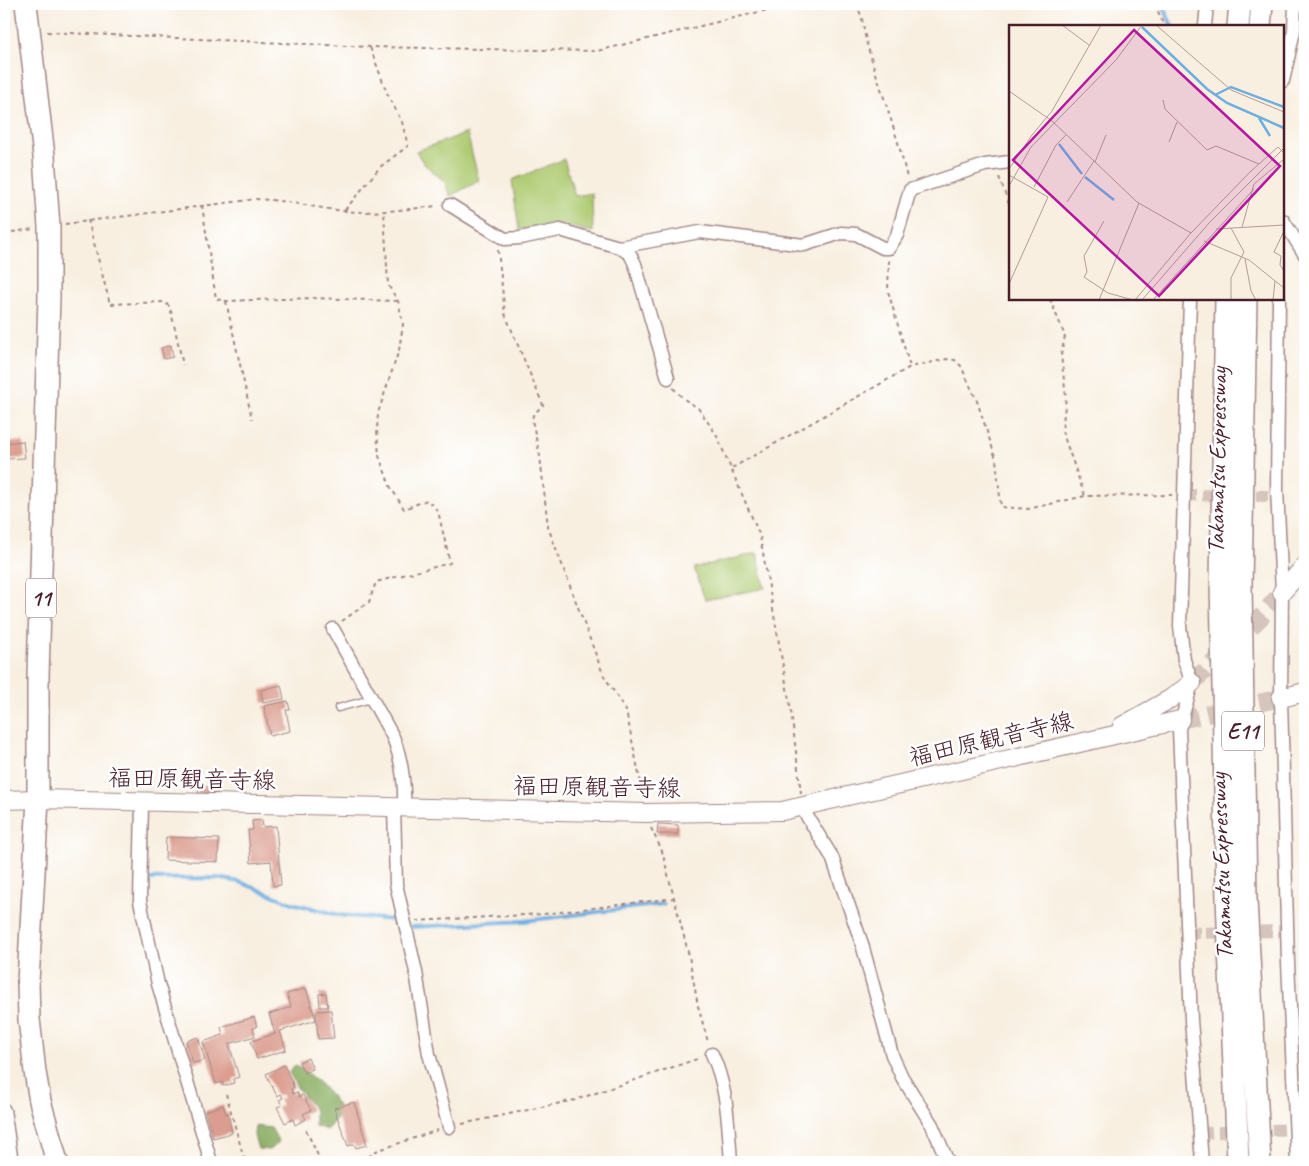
<svg xmlns="http://www.w3.org/2000/svg" width="1309" height="1166" viewBox="0 0 1309 1166" font-family="Caveat,'Klee One',sans-serif">
<style>
.green{fill:#aecb71;stroke:#7c754e}
.forest{fill:#8aaf63;stroke:#6a6747}
.lines{fill:none;stroke-linecap:round;stroke-linejoin:round}
.stream{stroke:#6eaee1;stroke-width:4}
.building{fill:#db9d8f}
.street-tunnel{stroke:#d5c5bc;stroke-width:12;stroke-dasharray:12 6;stroke-linecap:butt}
.secondary-tunnel{stroke:#d5c5bc;stroke-width:18;stroke-dasharray:18 9;stroke-linecap:butt}
.lane-casing{stroke:#a18786;stroke-width:9}
.street-casing{stroke:#a18786;stroke-width:15}
.secondary-casing{stroke:#a18786;stroke-width:20}
.highway-casing{stroke:#a18786;stroke-width:24}
.path{stroke:#a18786;stroke-width:2;stroke-dasharray:4 4;stroke-linecap:butt}
.lane{stroke:#fff;stroke-width:6}
.street{stroke:#fff;stroke-width:12}
.secondary{stroke:#fff;stroke-width:18}
.highway{stroke:#fff;stroke-width:21}
.labels{text-anchor:middle;stroke-width:5;stroke-linejoin:round;paint-order:stroke}
.shield{fill:#fff;stroke:#80626b;stroke-width:1}
.shield-label{font-size:22px;font-weight:bold;fill:#4a1f2b}
.street-label{font-size:24px;fill:#4a1f2b;stroke:#fff}
.inset-river{fill:none;stroke:#6eaee1;stroke-width:2.5}
.inset-road{fill:none;stroke:#b29c98;stroke-width:1}
.view{fill:#b5179e;fill-opacity:0.15;stroke:#b5179e;stroke-width:2.5}
.inset-edge{fill:none;stroke:#4a1f2b;stroke-width:2.5}
</style>
<rect width="100%" height="100%" fill="#fff"/>
<filter id="ink" filterUnits="userSpaceOnUse"><feTurbulence type="fractalNoise" baseFrequency=".02" numOctaves="2"/><feDisplacementMap in="SourceGraphic" scale="10" xChannelSelector="R" yChannelSelector="G"/><feConvolveMatrix kernelMatrix="1 2 1 2 8 2 1 2 1" color-interpolation-filters="sRGB"/></filter>
<filter id="wash" filterUnits="userSpaceOnUse"><feTurbulence type="fractalNoise" baseFrequency=".0096" numOctaves="4" result="noise"/><feDisplacementMap in="SourceGraphic" scale="20" xChannelSelector="R" yChannelSelector="G"/><feGaussianBlur stdDeviation="1.12" result="paint"/><feColorMatrix in="noise" values="0 0 0 0 0 0 0 0 0 0 0 0 0 0 0 0 0 1.4 0 .05"/><feComposite in="paint" operator="in"/></filter>
<g filter="url(#wash)">
<rect width="100%" height="100%" fill="#f8efe0"/>
<path class="green" d="M467,133L479,181L450,196L444,181L424,164L416,151Z
M564,159L575,196L592,193L593,232L556,223L519,230L512,180Z
M757,553L765,588L705,600L694,568Z"/>
<path class="forest" d="M295,1065C315,1078 330,1090 341,1112L327,1130L315,1126V1110L298,1089L289,1072Z
M255,1126L271,1128L279,1142L269,1150L258,1149L254,1135Z"/>
<g class="lines">
<path class="stream" d="M1162,4L1172,26
M146,879L217,878L240,882L292,903L339,915L394,920
M411,927L524,921L663,904"/>
</g>
<g id="blocks">
<path class="building" d="M171,345L173,357L164,359L161,348Z
M23,441L25,458L4,459V443Z
M281,685L284,699L263,703L261,690Z
M288,701L290,710H286L290,731L270,736L264,706Z
M199,787H219L218,793H198Z
M262,820L263,827L276,826L281,885L273,886L271,861L251,863L248,830H253L252,821Z
M658,824L678,825V834H657Z
M166,837L219,839L218,862L165,860Z
M306,988L316,1020L280,1031L286,1050L257,1059L251,1041L275,1034L269,1014L291,1007L287,994Z
M326,993L328,1007H320L319,994Z
M331,1010L334,1038L318,1039L316,1011Z
M254,1017L257,1027L253,1028L255,1036L229,1044L239,1077L233,1079L234,1083L223,1086L222,1082L216,1084L203,1042L223,1035L221,1027Z
M198,1037L205,1060L193,1063L186,1041Z
M308,1058L313,1069L304,1073L299,1062Z
M284,1065L294,1087L291,1089L293,1094L297,1092L299,1097L303,1095L311,1110L303,1114L306,1119L295,1125L293,1119L285,1123L277,1107L282,1105L279,1100L283,1098L281,1094L277,1096L266,1074Z
M354,1102L367,1145L356,1148L354,1144L348,1146L334,1108Z
M223,1105L226,1114L228,1113L232,1133L213,1138L205,1111Z"/>
</g>
</g>
<g filter="url(#ink)">
<use href="#blocks" fill-opacity="0" stroke="#a18786" stroke-width="1"/>
<g class="lines">
<path class="street-tunnel" d="M1184,495L1278,496
M1188,933L1288,931
M1200,1133L1296,1129"/>
<path class="secondary-tunnel" d="M1192,683L1260,618L1282,592
M1180,720L1281,698"/>
<defs>
<path id="lane" d="M338,708L371,699"/>
<path id="street" d="M1205,26L1207,4
M1283,81L1294,31L1295,4
M450,205L505,239L520,238L560,230L619,247L700,232L804,245L841,233L856,234L883,248H889L897,235L910,190L985,165L1010,162
M1283,220L1305,255
M619,247L630,254L635,264L668,378
M1190,299L1180,626L1184,660L1192,683L1179,729L1191,1020L1202,1162
M1279,299L1277,489L1282,592L1281,698L1288,962L1297,1162
M333,629L393,737C402,760 405,782 404,807
M142,802L140,901L158,984L211,1162
M394,806L396,884L416,972L429,1054L449,1127
M802,808L832,857L862,944L892,1055L902,1077L932,1125L948,1162
M712,1054C728,1089 728,1124 731,1162
M4,1110L12,1162"/>
<path id="secondary" d="M1282,592L1305,566
M1281,698L1305,692
M1122,726L1170,699L1192,683
M4,800L38,799L647,813L782,811L1180,720"/>
<path id="highway" d="M26,4L44,156L49,227V296L38,676V799L28,982L29,1019L35,1072L40,1101L57,1162
M1238,26L1240,4
M1260,26L1262,4
M1226,299L1221,581L1227,898L1238,1162
M1246,299L1241,585L1246,900L1260,1162"/>
</defs>
<use href="#lane" class="lane-casing"/>
<use href="#street" class="street-casing"/>
<use href="#secondary" class="secondary-casing"/>
<use href="#highway" class="highway-casing"/>
<path class="path" d="M855,4C864,15 863,31 867,44C880,89 897,132 907,178
M1155,4L1164,26
M47,32L370,47L597,51L792,4
M999,177L1010,207
M202,205L216,299L226,301L313,298L398,301
M345,210L380,167L408,146L402,122L387,93L370,47
M4,220L7,232
M88,220L110,304L165,302L170,307L183,365
M65,224L256,199C286,200 315,208 345,211C375,214 407,209 438,206
M4,233L34,229
M498,250L505,314L543,405L533,415L532,420L540,456L548,527L603,674L626,711L644,799
M889,260L888,291L910,367
M1050,299L1065,336L1061,355L1066,397L1062,431L1085,496
M226,301L252,419
M673,388L684,399L698,408L716,434L760,536L791,711L801,793
M732,468L910,367L947,359L955,360L961,366L977,401L996,459L1001,507L1028,509L1085,496L1172,495
M342,621L369,602L376,582L450,563L438,511L427,500L404,509L390,486L379,456L377,430L378,413L399,350L403,324L398,301L388,285L384,211
M651,828L662,851L689,956L698,1006L708,1042
M416,921L543,914L675,898
M1300,929L1305,927
M1301,983L1305,990
M226,1094L245,1162
M462,1124L575,1100L700,1058
M306,1130L321,1162
M362,1162L376,1151L438,1130"/>
<use href="#lane" class="lane"/>
<use href="#street" class="street"/>
<use href="#secondary" class="secondary"/>
<use href="#highway" class="highway"/>
</g>
</g>
<g class="labels">
<g class="shield">
<rect x="26" y="578.5" width="30" height="39" rx="4"/>
<rect x="1222" y="711.5" width="42" height="39" rx="4"/>
</g>
<g class="shield-label">
<text x="41" y="606">11</text>
<text x="1243" y="739">E11</text>
</g>
<g class="street-label">
<text transform="translate(1217 460) rotate(-89)" y="8">Takamatsu Expressway</text>
<text transform="translate(991 739) rotate(-13)" y="8">福田原観音寺線</text>
<text transform="translate(192 779) rotate(1)" y="8">福田原観音寺線</text>
<text transform="translate(597 787) rotate(1)" y="8">福田原観音寺線</text>
<text transform="translate(1221 866) rotate(-92)" y="8">Takamatsu Expressway</text>
</g>
</g>
<g transform="translate(1009 25)">
<rect width="275" height="275" fill="#f8efe0"/>
<path class="inset-river" d="M133,2L198,64L218,78L275,103M206,70L222,62L275,82M250,93L261,111M50,119L73,149M76,152L105,175"/>
<path class="inset-road" d="M53,0L80,20M147,0L222,65L275,87M0,66L43,96L128,177L182,208M154,75L156,84L198,125L207,121L250,139M160,117L168,97M86,137L97,110M0,144L23,110L43,86L92,0M0,150L39,172L0,259M0,161L22,122L107,35L133,0M25,162L47,120L57,110M58,177L85,136M95,196L75,231L78,247L75,252L99,268L124,275M233,202L245,159L275,134M207,204L275,200M275,206L265,227L272,231L271,240L275,246M195,216L240,235L275,263M236,234L242,266L247,275M90,275L130,178M126,275L181,209L241,147L269,122L275,128M133,275L201,197L275,123M144,275L245,164M222,275V253L235,227L222,203M264,275L266,256"/>
<path class="view" d="M125,5L271,141L150,271L4,135Z"/>
<rect width="275" height="275" class="inset-edge"/>
</g>
<rect width="1309" height="1166" fill="none" stroke="#fff" stroke-width="20"/>
</svg>
